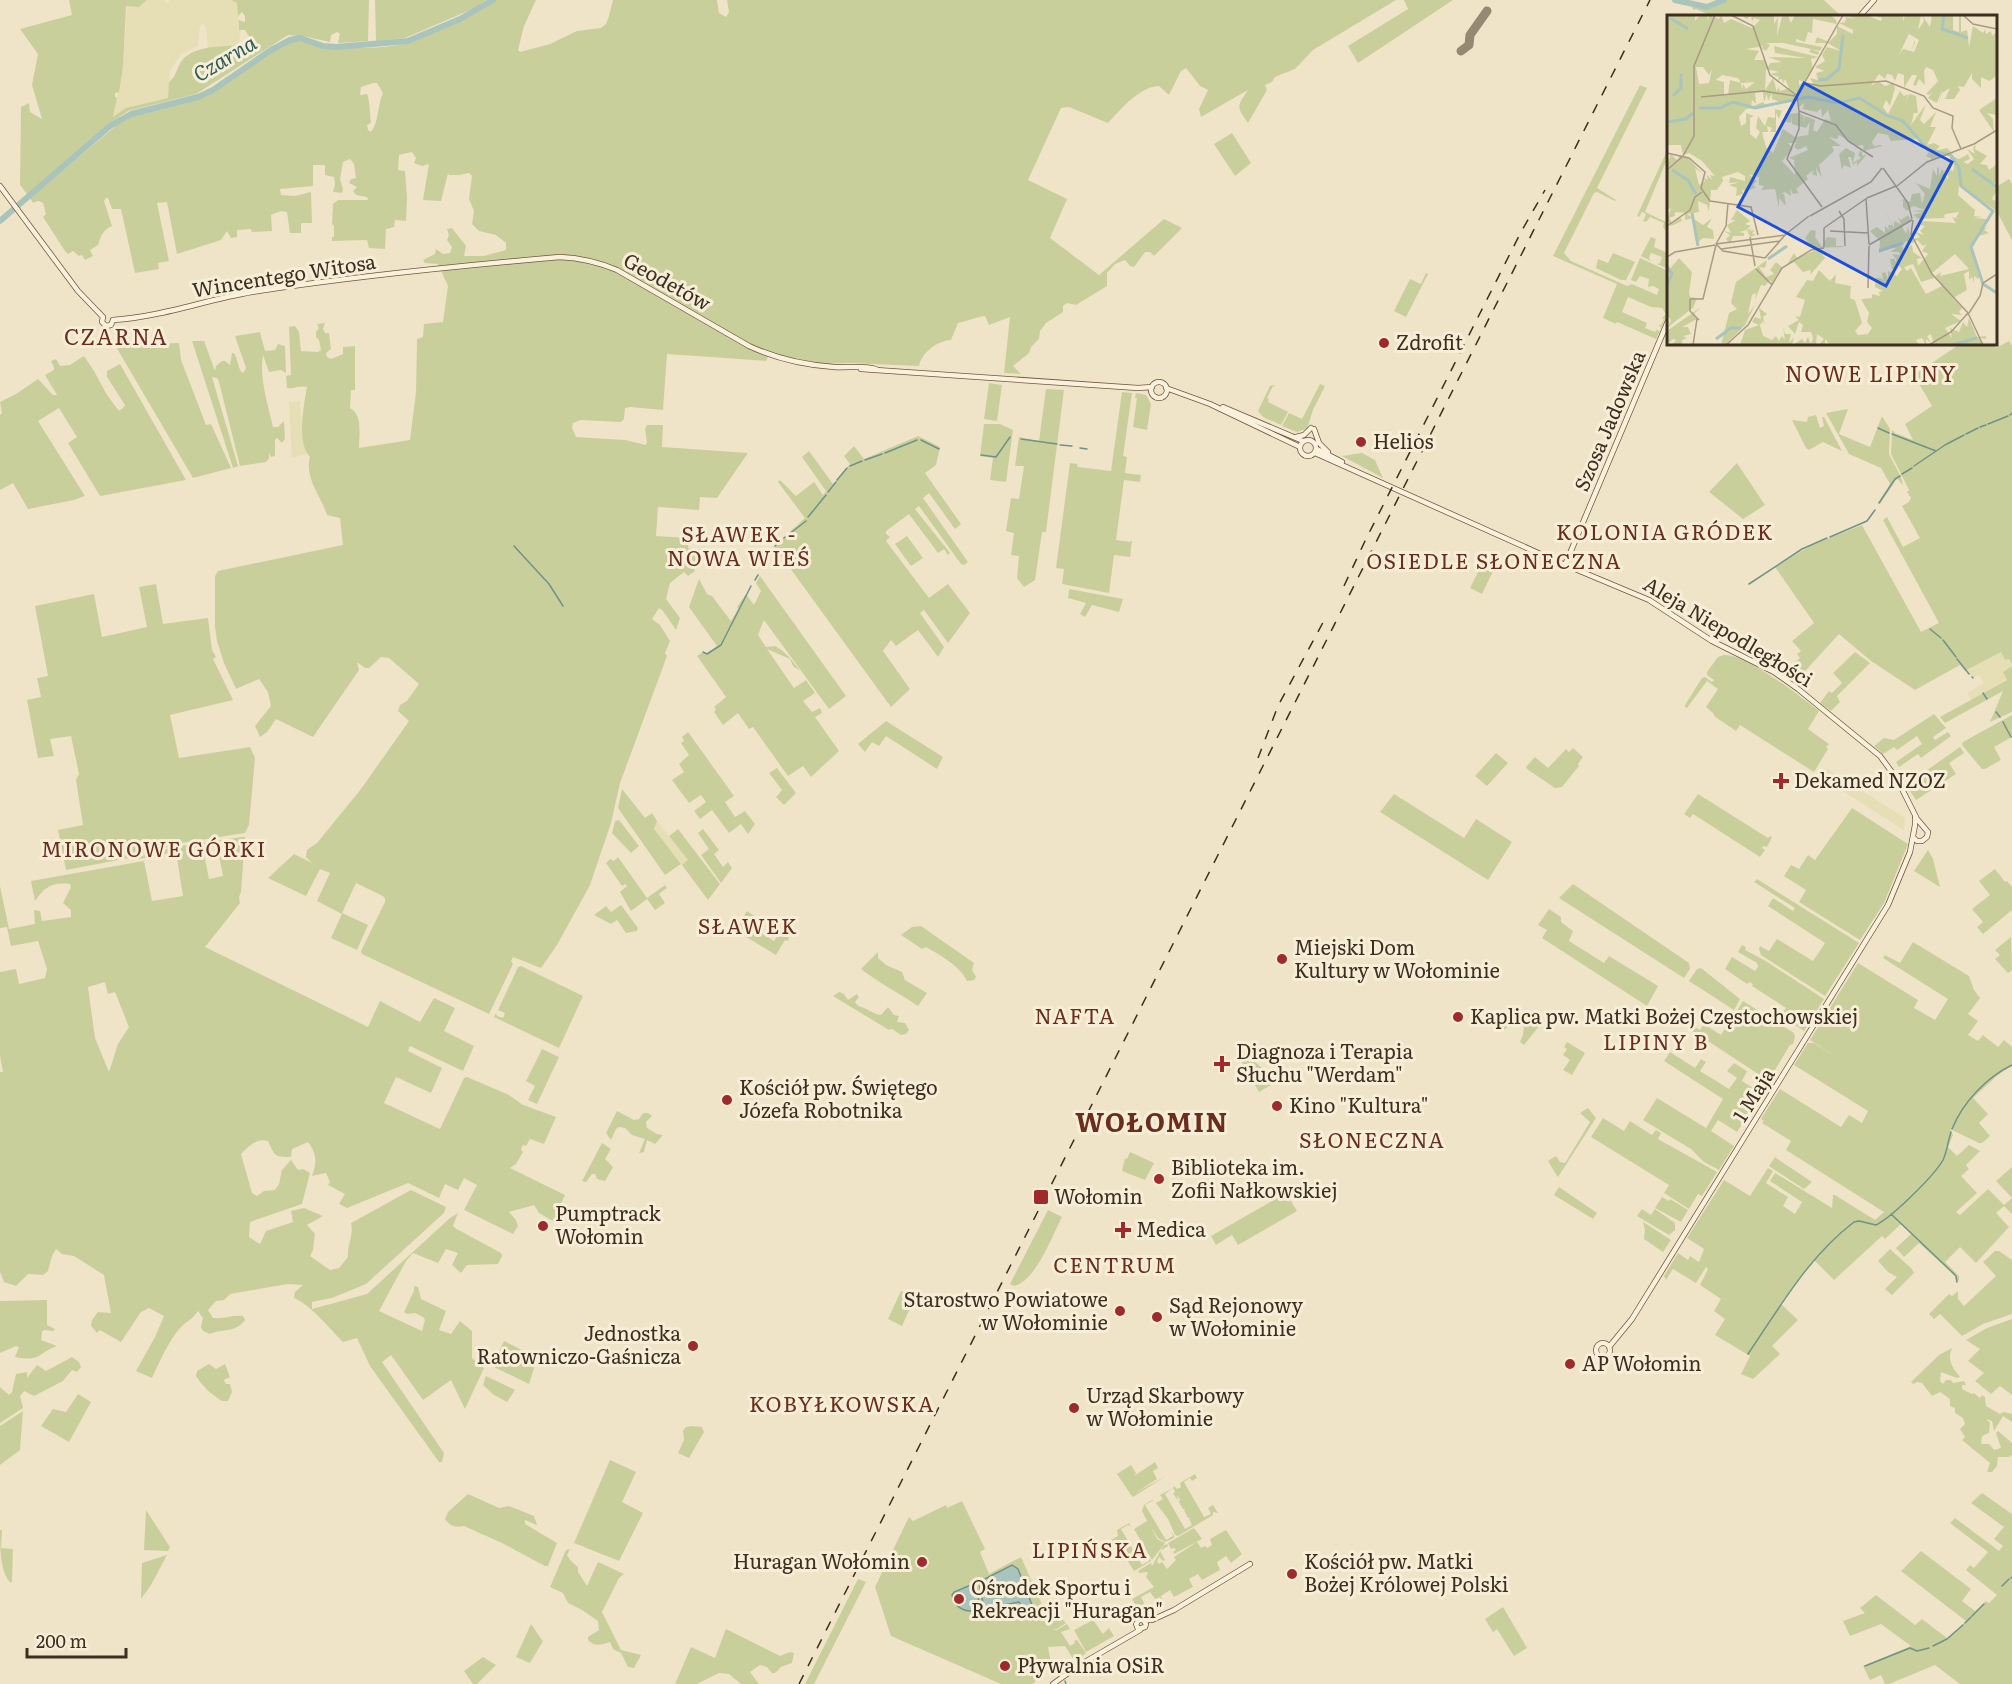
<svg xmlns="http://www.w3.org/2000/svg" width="2012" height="1684" viewBox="0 0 2012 1684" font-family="Literata,serif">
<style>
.farmland{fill:#e6deb5}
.green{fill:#c9cf9b;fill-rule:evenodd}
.water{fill:#a9c4bc;stroke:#6f938a;stroke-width:1.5}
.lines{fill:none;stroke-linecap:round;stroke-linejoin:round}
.stream{stroke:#6f938a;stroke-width:1.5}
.river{stroke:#a9c4bc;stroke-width:6}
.taxiway{stroke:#968974;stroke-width:9}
.secondary-casing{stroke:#6f573f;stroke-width:6}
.secondary{stroke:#faf1dc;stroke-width:4.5}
.rail{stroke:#3d2e20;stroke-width:1.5;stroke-dasharray:10 10;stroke-linecap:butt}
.poi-dot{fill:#9e2a2b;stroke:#f7eed8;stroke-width:2}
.labels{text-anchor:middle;stroke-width:6;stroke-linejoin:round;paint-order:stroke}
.street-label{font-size:20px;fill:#3d2e20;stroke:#f7eed8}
.poi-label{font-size:20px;fill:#3d2e20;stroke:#f7eed8;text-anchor:start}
.water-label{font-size:21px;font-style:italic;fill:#2f5d5a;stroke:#f7eed8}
.neighbourhood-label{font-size:21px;letter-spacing:1.5px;fill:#6b2e1e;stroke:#f7eed8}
.quarter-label{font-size:22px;letter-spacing:1.5px;fill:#6b2e1e;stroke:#f7eed8}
.district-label{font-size:26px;font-weight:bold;letter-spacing:1.5px;fill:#6b2e1e;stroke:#f7eed8}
.inset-river{fill:none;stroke:#a9c4bc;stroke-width:3}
.inset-road{fill:none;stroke:#a89b85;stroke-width:1.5}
.view{fill:#1d4ed8;fill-opacity:0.15;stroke:#1d4ed8;stroke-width:3}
.inset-edge{fill:none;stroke:#3d2e20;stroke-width:3}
</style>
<rect width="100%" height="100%" fill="#f0e4c8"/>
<path class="farmland" d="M147,0H164L167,3L170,0H231L237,3L240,34L239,46L208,48L206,30L204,24L200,25L198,46L181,54L170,71L168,98L126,108L113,118L123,67L127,5L139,7Z
M300,401L303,439L307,454L292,458L289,402Z
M2001,652L2005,660L2009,659L2012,664V666L2003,672L2007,679L1971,700L1967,693L1984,683L1979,675L1973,678L1966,671Z
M1824,767L1905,818L1904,830L1819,776Z
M657,821L688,860L682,865L653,829Z"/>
<path class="green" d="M69,0H147L139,7L126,6L123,67L119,92L115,93V97L117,98L113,117L126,108L168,98L169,82C177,76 177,65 184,58C201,43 228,48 249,44L251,46L245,53L246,56L255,49V46L245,30H239V20L245,22V16L242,12L238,16L237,3L231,0H369L368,41L338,43L340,34L337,32L331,35L330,42L307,37L288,35L196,94L128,111L113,121L27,194L20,185L21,107L29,103L30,112L42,119L32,85L38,54L20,29L72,15Z
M375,0H486L477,7L405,38L376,41Z
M496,0H536L524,26L518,50L520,52L550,44L577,31L601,28L606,24L609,16L613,0H717L719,13L726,17L729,12L727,0H1396L1313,50L1295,69L1275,77L1272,82L1265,85L1267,90L1248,123C1236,106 1237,107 1248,90L1201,117L1199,109L1208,90L1200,86L1186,68L1181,71L1169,95L1159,86C1139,87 1121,109 1108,123L1069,107L1061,108L1028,180L1067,199L1050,238L1099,275L1164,219L1182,228L1154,256L1150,252H1145L1134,267L1130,266L1125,260L1115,264L1107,273V286L1076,305L1067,303L1063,306V312L1046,323L1040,331L1039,339L1031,347L1029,353L1013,366L1021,374L1004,373L1010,317L989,325L985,316C976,317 967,321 958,323L951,340C937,341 922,352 919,366L848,363L806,365L769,355L766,361L753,360L667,354L663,410L631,407L625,408L624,419L621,422L581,420L573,423L572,428L576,437L625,440L646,445L647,442L645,429L647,425H663L662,447L748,453L717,498L700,497L699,510L658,507L656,536L689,538L688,548L706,550L701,560L693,565L695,571L688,576L684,572L670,583L666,599L680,618L676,630L663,611L659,608L652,619L660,625L670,641L665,653L667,656L620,783L611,823L590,885L557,945L541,968L513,957L511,961L513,964L489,1014L362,954L361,951L385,902V899L383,896L356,883L342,913L368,925L357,950L331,938L342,914L317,901L330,873L320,869L306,896L268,878L294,854L312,863L306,857L307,850L317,843L361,789L409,721L398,711L400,705L407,701L419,684L389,658L381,657L369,668H365L357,662L359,670L313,737L276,719L267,732L260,737L255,726L271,706L268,692L259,679L236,689L224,663L217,641L215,627V576L218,571L343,545L340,518L327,515C321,496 304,478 310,457C296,443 304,404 307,387C300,385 295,389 287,388L286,376L291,375L289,327L295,326L299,332L301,351L318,352L321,350L319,340L316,337V332L319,328L317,324L325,323L323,329L325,333H329L331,349L326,353L327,357L331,359L343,354V347L355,346V390H351L350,408C363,415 359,435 359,448L410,440L416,392L417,339L423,337L424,324L443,322L448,286L438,264L425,263L423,260L435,254L436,249L443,254L450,253L452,247L447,240L449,235L447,229L452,228L466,246L464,256H484L506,250V243L496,235L479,231L472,224L474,211L469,199L472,176L469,173L459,175H449L448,173L441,201L423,200L429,164L422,166L414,163L416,158L412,152L399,155L398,170L405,171L407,198L406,221L395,220L394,227L386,229L385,249L369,248L367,240L332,241V237H334V226L332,224L333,204L338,200H368L367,197L356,195L353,191L357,187L349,183L351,179L356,178L354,164L350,159L343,162L340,179L343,189L342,193L333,192L335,184L334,177L325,175V165H313V186L280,189L281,195L295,196L311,192L312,223H301V233H290L287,212L281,211L271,215L272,231L252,232L251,229L237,230V237L231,238L227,231L221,240L177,254L167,202L157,203L169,261L158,263L159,269L135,273L121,209H112L108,198H106L104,201L112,226C103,230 101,235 98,245L90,250L93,256L85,260L82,255L79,256L73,251L68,254L65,251L43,217L46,214L43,203L38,201L33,203L30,198L124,119L132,115C159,108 191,105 215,91C240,77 265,48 292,41C306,38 322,48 337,48C360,48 388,49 410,42C433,34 476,15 496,0ZM373,83H377L383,93C377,106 379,122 371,132L368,130L367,125L371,123C370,117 370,100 367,94L360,95L361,87Z
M1404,0H1453L1358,63L1348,46L1408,9Z
M1728,0H1824L1841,16H1712L1696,9L1693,10L1692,6L1712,8Z
M1640,85L1647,88L1597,188L1616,200L1615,201L1597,192L1594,193L1564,253L1571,261L1627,286L1632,284L1657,295L1659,289L1653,286L1648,287L1649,279L1640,276L1636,282L1631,280L1640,258L1668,271V312L1661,328L1659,325H1661L1664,319L1662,318L1666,314L1662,308L1651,307L1628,297L1622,312L1647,323L1645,328L1655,332L1656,330L1660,331L1656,339L1617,322L1616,324L1603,318L1617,284L1553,256Z
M1232,133L1251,163L1235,176L1214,144Z
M1666,153L1668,154V157L1645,212L1668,223V228L1666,227L1665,230L1663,227L1664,223L1650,217L1647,221L1643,222L1646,214L1642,212L1639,217L1637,216Z
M2009,179L2012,184V240L1996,210V187Z
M1651,237L1656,239L1654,247L1668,253V269L1657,264L1660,263L1662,257L1651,253L1649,258L1651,261L1641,256Z
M1613,253L1635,262L1626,280H1621L1596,268L1598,259L1608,263Z
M1426,273L1428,274L1406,317L1394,311L1410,279L1421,284Z
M260,332L265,351L275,350L278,344L285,346L286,373L281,370L269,372L263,355C259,378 268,405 273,427H278L284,421L285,439L282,443L277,438L275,440V456L271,457L269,453V458L266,462L240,466L219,382L217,378L212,377L238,466L233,468L192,341H204L215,371L216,366L222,361H225L230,365L232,353L235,354L240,370L243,373L246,368L235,336Z
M2009,341L2012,346V664L2009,659L2005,660L2001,652L1965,671L1960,665L1915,690L1871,661L1839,634L1795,682L1780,673L1786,665L1789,667L1800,658L1797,654L1801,651L1792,641L1814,623L1775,567L1810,546L1862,525L1921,632L1939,623L1883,520L1887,517L1903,547L1920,538L1902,506L1909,502L1911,498L1907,492L1909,490L1891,454L1892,430L1895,433L1913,440L1905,424L1932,406L1914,375L1960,344H1994L1996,348Z
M179,343L181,360L206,425L211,424L231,468L193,478L115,345Z
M84,356L94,371L107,395L119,411L123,408L125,405L107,377V371L120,364L186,480L100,496L68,443L77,437L59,408L38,421L85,496L74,500L28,509L13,483L0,490V415L2,413L0,402L16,394L38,379L53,395H57L45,375L54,370V367L51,361L56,359L60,366L70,365Z
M989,383L1002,385L997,421L984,419Z
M1320,384L1325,386L1313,410L1307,429L1297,432L1282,426L1289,413L1302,419Z
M1274,385L1275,387L1273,386L1267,398L1269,399L1268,402L1288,412L1281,425L1263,417L1258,411L1270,386Z
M1046,389L1064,390L1046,532H1042L1035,580L1024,587L1017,578L1019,556L1011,555L1014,533L1006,531L1011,498L1019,499L1024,466H1015L1019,437L1039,441Z
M1122,392L1132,393L1123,456L1127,457L1125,473L1141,475L1140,482L1124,480L1116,540L1130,542L1132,540L1130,557L1114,555L1109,593L1062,584L1064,569L1056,568L1070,463L1077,464L1078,467L1111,471Z
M1136,393L1146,395L1151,404L1147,430L1133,427L1137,398H1135Z
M1848,409L1839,434L1870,447L1882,416L1890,429L1889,454L1901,477L1903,486L1898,479L1896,480L1880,504L1878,503L1890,484L1881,468L1849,454L1826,413Z
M1816,415L1820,428L1824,426L1822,417H1824L1842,451L1823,442L1809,450L1806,448L1792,420L1807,422L1808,417Z
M984,424H1000L1013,430L1006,482L990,480L993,458L980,456Z
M918,436L940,447L936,465L925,473L961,524L955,529L929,493L923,498L968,562L964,565L961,564L919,506L915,509L950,553L948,555L944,549L938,553L909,514L886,531V534L890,537L886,541L929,598L948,584L970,613L948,643L924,610L920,613L944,647L938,657L918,630L896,646L891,640L883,651L910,689L891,707L774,546L805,518L778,482L780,480L796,496L814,482L823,495L826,491L802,457L809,451L833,484L850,464L844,456L854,446L864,459Z
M1362,453L1375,460L1383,478L1342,456Z
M1737,463L1765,505L1743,519L1709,492Z
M907,536L923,558L911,566L895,544Z
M1482,564L1494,569L1482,594L1470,588Z
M760,576L846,696L829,709L764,620L758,635L766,647L775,646C786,652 793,661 800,671L793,666L790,659L767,649L794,688L806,680L815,693L803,701L812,712L820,708L822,713L815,717L839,751L811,777L803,766L788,776L753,727L749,729L738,713L723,725L714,712L716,709L714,707L726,697L697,656L703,652L707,653L717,646L689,607L699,579L707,594L712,596L731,621L738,609L737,607L746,594L754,605L761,591L756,583Z
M156,584L163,624L208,618L212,650L216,657L213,659L233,700L170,715L179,758L250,747L255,758L249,825L245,833L181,843L129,858L66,870L58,830L83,825L76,780L79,774L71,736L50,739L54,756L38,758L27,700L41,697L37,678L48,676L35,606L94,594L102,637L147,627L139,587Z
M1069,589L1123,599L1119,612L1092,605L1085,617L1080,614L1086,603L1068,598Z
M1855,652L1870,663L1837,696L1840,702L1831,711L1820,703L1829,691L1832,693L1842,683L1833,673Z
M1724,655C1745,653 1801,697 1819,711L1808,729L1829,744L1826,747L1828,749L1814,772L1740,725L1736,731L1714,716V714L1706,707L1718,689L1707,681L1687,708L1685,707V705L1702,678L1705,677L1712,682L1714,680L1707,675V672L1718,657Z
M2012,666V712L1990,722L2003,691L1945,723L1940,717L2007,680L2003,672Z
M1934,714L1946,728L1933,737L1935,740L1948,732L1951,736L1925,755L1921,758L1918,754L1899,767L1896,762L1922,744L1917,736L1897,750L1894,747L1883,754L1874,746L1884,738L1894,740Z
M2012,715V737L1994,747L2001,760L1985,769H1982L1962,745L1963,742Z
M886,721L943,757L937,769L886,736L879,746L872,742L865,752L858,744Z
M688,732L734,796L725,802L735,817L745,811L755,824L748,834L741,824L729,833L712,810L700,819L694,811L706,802L701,795L689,803L672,780L684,772L679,764L689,755L681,743L684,741L682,737Z
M1960,747L1964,753L1949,763L1956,774L1916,800L1906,785Z
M1573,748L1583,757L1578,764L1579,766L1562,787L1555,788L1527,769L1526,767L1535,757L1548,768L1566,749L1569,752Z
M1496,753L1508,763L1487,786L1475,776Z
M777,768L796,793L784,805L776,797L782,790L769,773Z
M622,789L645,818L652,813L657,821L654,829L681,864L665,875L618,808Z
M1394,794L1464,838L1476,819L1512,842L1488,880L1380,812Z
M1698,794L1768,838L1770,836L1772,837L1767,847L1763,846L1762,848L1765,850L1760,857L1693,814L1690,818L1684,814Z
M1852,808L1908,844L1884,903L1860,940L1799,902L1806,890L1784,876L1791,865L1799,869L1808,855L1815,860Z
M619,820L639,846L631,853L612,833L615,821Z
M678,829L720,884L708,900L682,865L688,860L669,836Z
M703,829L719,850L714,854L723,867L728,862L732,868L721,883L701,855L709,849L698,833Z
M242,837H245L241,892L239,897L240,903L205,947L368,1027L380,1001L420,1022L434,998L455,1008L444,1031L474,1046L463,1071L410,1046L408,1051L442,1068L431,1093L396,1077L384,1103L440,1129L464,1078L467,1077L509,1095L523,1105L556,1117L544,1144L530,1139L526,1146L523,1145L521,1149L523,1152L516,1164L510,1168L565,1195L553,1221L539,1213L534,1205L509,1212L516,1220L518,1226L513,1234L464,1210L477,1185L464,1178L458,1190L445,1184L439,1198L408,1183L347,1208L339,1204L345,1194L328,1185L330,1182L326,1173L312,1176C317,1162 317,1154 308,1142L292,1149L291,1157C274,1157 275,1156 268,1141C256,1138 249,1146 241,1154L252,1193L257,1196L264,1191L275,1190L279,1184L282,1170L291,1160L298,1170L303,1169L310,1173L302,1204L250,1222L249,1237L260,1244L266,1231L293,1222L291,1211L304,1208L323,1216L307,1225L315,1234L313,1250L310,1256L330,1270L339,1268L348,1257C347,1244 354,1236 351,1223L411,1190L446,1207L444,1213L366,1284L332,1298L312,1302V1309L367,1294L450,1218L458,1213L453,1226L455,1228L501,1253L502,1256L498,1264L467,1265L461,1273L452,1265L458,1253L446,1249L438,1263L413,1253L406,1261L379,1311L422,1331L425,1320L423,1317L415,1313L407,1314L404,1312L414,1291V1286L418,1287L421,1299L446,1311L439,1330L451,1334L460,1321L472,1331V1358L484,1368L465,1409L451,1380L423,1400L391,1355L382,1362L444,1453L442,1462H439L370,1366L357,1338L343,1342C329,1328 311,1305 294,1298L295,1292L303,1285L288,1284L230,1294L224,1300L216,1301L208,1310L213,1318C224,1319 232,1315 243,1316L245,1320C234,1334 223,1328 210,1334L203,1331L201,1327L203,1318L198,1311C193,1319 187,1321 181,1327C169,1340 159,1363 152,1378L136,1371L155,1337L164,1316L149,1308L141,1312L121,1342L100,1330L97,1333L91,1326L92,1320L98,1312L111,1313L104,1275L74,1256L62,1254L56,1249L52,1256L48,1271L43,1275L28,1274L16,1286L4,1282L0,1272V1072H3L0,1056V972L16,969L19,984L45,978L47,969L38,941L11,946L7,927L0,928V886L9,929L35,924L34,910L40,911L42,921L71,917V910L63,903L71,887L70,884C52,882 45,887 35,901L31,881L144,861L152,901L183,896L176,852L139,859L138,857L174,847ZM217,846L223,876L209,879L203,849ZM105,982L108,994L115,992L129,1027L118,1044L109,1072L95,1038L88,987Z
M1928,850L1933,859L1940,887L1914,871Z
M618,857L647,898L665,885L667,888L659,894L665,903L655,910L647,899L631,911L620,892L627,886L625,884L622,886L606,863L610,859L614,861Z
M1995,869L2005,882L2007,881L2012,887V910L1983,934L1977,927L1983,922L1972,909L1990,895L1979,881Z
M1757,879L1859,943L1825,996L1761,955L1759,949L1760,946L1769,951L1777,939L1813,961L1825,943L1768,906L1773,898L1793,911L1795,908L1754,882Z
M1573,884L1689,963L1690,969L1684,978L1559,898Z
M621,905L638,928L637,931L626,933L617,920L611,924L594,915L606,906L611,912Z
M1549,909L1561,917V922L1573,931L1569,941L1604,963L1609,956L1658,986L1647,1006L1542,938L1547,930L1538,925Z
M747,911L763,922L758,931L774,941L780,932L789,937L788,941L785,940L776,955L735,930Z
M921,926L974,963L972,970L976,977L974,980L967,981C960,966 940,955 926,947L922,949L901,935L912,927Z
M2011,937L2012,970L2008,973L1995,959L2000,955L1995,950Z
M1913,942L1969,976L1974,990L1980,998L1968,1014L1978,1021L1968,1035L1978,1041L1983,1035L1998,1047L2004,1040L2012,1047V1066L1999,1074L1973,1098L1988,1114L1979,1123L1990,1136L1982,1143H1979L1950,1129L1953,1135L1948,1147L1957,1156L1969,1145L1980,1151L1966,1165L1969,1169L1961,1176L1977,1193L1956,1212L1960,1215L1988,1189L2004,1205L2012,1198L1996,1181L2012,1167V1214L2004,1206L1996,1213L2009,1227L1976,1263L1960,1247L1945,1262L1959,1276V1280L1956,1283L1955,1276L1919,1243L1904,1257L1896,1248L1911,1234L1901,1224L1885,1239L1882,1236L1834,1280L1814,1260L1781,1304L1798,1320L1772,1346L1780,1354L1753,1379L1741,1374L1750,1356L1715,1335L1725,1319L1714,1311L1721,1299L1700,1285L1708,1269L1706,1267L1696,1283L1673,1269L1666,1280L1664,1276L1678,1253L1688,1260L1690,1256L1699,1262L1704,1249L1687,1238L1724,1180L1750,1196L1768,1168L1773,1171L1766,1183L1788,1197L1783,1206L1795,1214L1802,1202L1770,1181L1775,1173L1832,1208L1833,1195H1835L1875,1220L1884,1212L1786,1150L1791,1141L1762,1123L1764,1121L1761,1119L1780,1089L1841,1127L1849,1115L1862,1123L1868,1111L1794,1065L1808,1043H1814L1842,1060L1810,1040L1823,1019L1826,1021L1828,1018L1825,1016L1858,963L1918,1000L1914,1008L1935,1020L1948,999L1883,958L1885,955L1900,963Z
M1742,945L1746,947L1745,950L1764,960L1824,999L1804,1031L1781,1016L1786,1008L1752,986L1753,984L1749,982L1747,984L1725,969L1732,957L1755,971L1758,967L1757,963L1738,952Z
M878,952V958L886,965L902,972L905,980L927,993L918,1006C899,993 879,983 861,969Z
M521,966L583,996L559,1048L494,1017L496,1013L497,1016L503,1018L505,1013L498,1010L518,967Z
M1701,968L1740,999L1734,1010L1689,981L1697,969Z
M839,992L844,994L848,1000L857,994L859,997L855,1002L858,1006C867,1008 873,1014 881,1015L888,1007L894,1015L899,1016L897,1022L905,1023L909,1030L906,1034L901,1035L892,1029L889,1030L833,996Z
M1743,1001L1794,1033L1795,1037L1793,1044L1790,1045L1775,1070L1778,1073L1772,1083L1688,1028L1690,1024L1700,1030L1704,1024L1721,1035Z
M1516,1010L1540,1025L1524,1045L1520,1042L1523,1035L1524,1027L1513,1023L1500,1033Z
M1567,1042L1585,1053L1572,1075L1563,1070L1570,1060L1563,1055L1567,1049L1564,1047Z
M1253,1048L1249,1052L1251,1055L1247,1057L1249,1062L1254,1061L1265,1071L1274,1072L1280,1080L1259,1092L1239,1057Z
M542,1049L559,1057L537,1104L528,1100L535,1086L526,1081Z
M1670,1052L1695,1068L1701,1059L1706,1062L1700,1071L1729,1089L1737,1078L1727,1071L1734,1063L1747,1071L1742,1081L1761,1093L1737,1132L1718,1120L1711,1131L1734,1146L1719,1170L1704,1162L1691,1149L1643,1120L1657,1098L1706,1128L1723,1099L1664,1061Z
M1588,1108L1596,1118L1558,1177L1557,1176L1548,1161L1556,1156L1560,1162L1565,1163L1590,1122L1580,1113Z
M617,1111L634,1120L639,1119L643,1113H648L652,1116L646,1122L647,1128L657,1134L663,1135L655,1144L647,1140L644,1152L639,1153L645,1139L632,1135L625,1128L619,1127L616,1129L611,1140L606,1133Z
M1603,1118L1624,1131L1630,1121L1652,1135L1656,1130L1661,1133L1658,1139L1717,1172L1702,1196L1698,1194L1689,1209L1664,1193L1669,1185L1591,1137Z
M602,1143L611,1149L605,1159L613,1167L605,1181L597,1179L595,1174H592L586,1182L582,1181Z
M1130,1152L1154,1163L1145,1180L1122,1171L1125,1158L1127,1159Z
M1775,1157L1779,1160L1812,1182L1804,1189L1769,1166Z
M1559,1187L1597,1213L1593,1219L1554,1195Z
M1286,1193L1297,1211L1238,1245L1232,1235L1216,1245L1211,1236Z
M1662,1197L1669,1201L1670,1199L1688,1210L1681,1222L1655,1208Z
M1642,1209L1651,1215L1655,1209L1675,1223V1230L1669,1235L1637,1216Z
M1048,1210L1062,1217C1052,1236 1036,1281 1014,1286L1010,1284Z
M1643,1222L1671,1240L1663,1252L1644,1239L1645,1230Z
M1890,1249L1912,1269L1914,1273L1892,1295L1885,1289L1897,1277L1888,1272L1878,1261Z
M1995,1251H1999L2012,1260V1314L1983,1324L1962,1336L1940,1314L1934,1319L1929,1314L1949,1294L1952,1296L1958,1291V1299L1964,1306L1996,1276L1983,1262Z
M901,1291L915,1297L902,1326L888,1319Z
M47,1300V1325L55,1329L53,1331L44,1330L42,1332L41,1340L57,1346C36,1354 41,1362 15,1357L19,1347L16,1346L0,1353V1301Z
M2012,1319V1395L2000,1386L1991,1394L1975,1381L1984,1373L1968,1361L1980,1349L1966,1340L1987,1328Z
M504,1341L522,1350L519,1355L527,1356L528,1354L537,1359L529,1384L492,1366Z
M1952,1348C1947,1360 1952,1367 1960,1377L1957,1378L1941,1372L1940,1381L1943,1384L1946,1380H1951L1953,1383L1964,1381L1966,1385H1962V1389L1972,1394L1974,1393L1980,1398L1982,1395L1985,1397L1986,1406L2000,1414L2004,1412L2012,1414V1422L2003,1416L1994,1431L1992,1421L1986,1419L1990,1423L1989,1433L1982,1436L1981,1444H1989L1994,1450L2001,1448L1996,1433L1998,1431L2012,1443V1455L2009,1457H1998L1997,1466L1992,1472H1987L1990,1463L1962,1440L1965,1437L1960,1429L1965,1424L1963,1418L1955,1413V1408L1950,1406V1399L1940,1392L1932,1396L1922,1383L1917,1382L1913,1384L1911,1382L1939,1355Z
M72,1357L79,1362L81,1367L77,1372L72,1370L63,1381L34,1396L24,1391L20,1396L23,1408L0,1423V1387L9,1395L12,1392L16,1374L27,1372V1378L37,1365L46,1371Z
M209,1364L216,1369L225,1364L230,1377L224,1380L226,1384H230L232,1392L228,1401H222C211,1394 204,1388 196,1376L197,1371Z
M486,1376L515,1390L507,1402L494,1395L483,1385Z
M78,1394L91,1402L69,1442L41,1426L53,1409L66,1412Z
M23,1411L20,1450L0,1465V1426Z
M692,1426L702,1427L704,1432L689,1458L678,1453L684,1440L683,1431L686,1427Z
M610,1460L636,1472L622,1502L643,1513L619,1561L574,1543Z
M1155,1462L1158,1468L1153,1471L1157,1479L1135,1493L1166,1476L1133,1497L1131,1495L1117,1474L1131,1465L1136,1473L1134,1476Z
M1195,1474L1197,1478L1192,1481L1190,1478L1184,1482L1204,1517L1211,1514L1208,1508L1213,1505L1218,1513L1213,1512V1515L1178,1536L1175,1535L1168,1519L1156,1503L1163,1499L1160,1495L1173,1488L1165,1494L1185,1529L1192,1525L1189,1519L1191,1518H1188L1184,1510L1186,1509H1183L1179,1502L1180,1500L1177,1495L1178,1501L1173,1493L1175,1492L1173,1488L1174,1486L1177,1489L1181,1487L1180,1483Z
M1982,1493L2012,1514V1684H1960L1935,1665L1889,1684H1885L1881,1675L1870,1680L1863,1666L1911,1646L1881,1624L1850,1636L1843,1621L1865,1613L1860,1608L1876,1595L1915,1625L1922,1619L1947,1638L1966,1621L1901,1571L1921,1551L1971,1589L1962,1601L1975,1611L1986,1601L1989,1603L1997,1595L1966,1570L1970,1565L1974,1568L1988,1552L1950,1523L1955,1518L1999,1551L2003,1546L1994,1539L2004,1527L1971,1503Z
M468,1494L499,1508L509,1506L534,1516L537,1525L525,1520V1524L557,1543L548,1566H545L502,1543L464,1526C455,1528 450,1526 445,1519L448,1512Z
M1152,1500H1154L1145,1505L1166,1540L1173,1536L1171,1530L1174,1536V1538L1165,1542L1158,1538L1151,1527L1157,1539L1165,1543L1152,1560L1134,1529L1147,1521L1142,1511L1144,1505Z
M962,1501L985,1549L980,1552L989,1574L1021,1557L1047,1616L1053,1614L1056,1616L1058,1615L1066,1623L1057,1629H1052L1057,1630L1067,1624L1070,1629L1061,1632L1070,1646L1075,1643L1074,1641L1077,1640L1086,1653L1075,1662L1065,1646L1048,1647L1051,1663L1033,1684H1001L891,1636L875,1587L909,1517L913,1521L946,1505L947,1508Z
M146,1510L170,1547L168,1551L144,1550Z
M1129,1523L1131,1527L1128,1525L1121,1529L1142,1565L1149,1561L1146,1555L1147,1554L1151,1561L1134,1571L1119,1547L1121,1545L1118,1546L1114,1539L1117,1547L1116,1548L1111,1540L1118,1536L1117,1530Z
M1194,1528L1202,1539L1174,1554L1173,1552L1176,1550L1174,1548L1171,1549L1168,1543Z
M0,1530H2L1,1548L13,1549L12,1581L11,1583C0,1573 0,1547 0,1530Z
M1226,1530L1242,1554L1231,1563L1226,1556L1217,1562L1220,1570L1214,1560L1220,1570L1202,1580L1198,1574L1189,1579L1193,1587L1174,1597L1170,1590L1161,1596L1164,1604L1160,1597L1155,1599L1150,1592L1141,1597L1145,1605L1138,1609L1132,1599L1154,1587L1146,1577L1148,1572L1139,1573L1138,1571L1151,1563L1152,1566L1163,1546L1167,1544L1168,1546L1160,1551L1165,1560L1163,1561L1159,1557L1157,1561L1159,1564L1162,1562L1167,1569L1176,1560L1174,1557L1197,1542L1201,1548L1205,1546L1207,1548L1212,1545L1210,1539Z
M570,1549L567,1555L571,1561L578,1567V1572L587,1586L598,1562L624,1574L619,1578L602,1612L621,1650L641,1655L634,1668L628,1667L621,1653L613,1649L610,1642C601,1645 595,1647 588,1640V1637L599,1630L598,1621L582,1610L568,1603L563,1593L550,1587L566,1550Z
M167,1555L151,1585L141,1599L142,1563Z
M858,1579L866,1582L814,1684H805Z
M1503,1607L1527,1648L1514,1656L1497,1629L1493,1632L1485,1619Z
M1093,1620L1103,1634L1109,1628L1114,1636L1086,1652L1074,1630Z
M531,1624C536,1630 538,1636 543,1641L530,1663L516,1657Z
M726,1629L780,1656L790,1652L794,1653L792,1663L781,1667L775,1673H772L767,1667L760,1665L750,1672L759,1684H741L729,1674L719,1673L697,1684H675L691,1647L715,1658Z
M483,1657L496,1665L477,1684H473L464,1671Z"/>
<path class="water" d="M1012,1565L1018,1569L1036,1615L1034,1620H1030L1019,1602L984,1609L979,1582Z
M973,1584L976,1586L980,1607L978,1610C966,1613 955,1609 952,1595L954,1592Z"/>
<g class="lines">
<path class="stream" d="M2010,415L2012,413
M1988,424L2008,416
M1980,427L1986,425
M1878,428L1889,433
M1892,434L1936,451
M1966,434L1978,428
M1021,439L1057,444
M921,440L939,449
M1060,445L1072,446
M1080,448L1087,449
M885,453L917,440
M981,455L996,457L1010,437
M865,460L882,454
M850,466L862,461
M1914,466L1945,445L1964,435
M1902,474L1912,468
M837,480L847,468
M828,492L836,482
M1879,503L1895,479L1900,476
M808,517L826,495
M1830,537L1867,521L1875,510
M784,538L806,521
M514,546L549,584L563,606
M775,546L782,540
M755,580L758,575
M1749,584L1802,549L1827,538
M1930,629L1941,638
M1943,640L1956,657
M703,652L707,654L721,645L751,586
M1957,659L1969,674
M1972,677L1973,678
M1983,693L1987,699
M1996,712L2000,717
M2003,722L2011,737
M1952,1129C1963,1102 1986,1078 2012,1065
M1891,1214L1951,1271L1956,1276L1957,1282
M1748,1354C1780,1307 1808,1257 1854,1222L1859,1221L1876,1225C1892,1217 1934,1176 1943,1160C1947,1152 1948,1141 1951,1132
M2011,1578L2012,1577
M2002,1586L2009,1579
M1972,1616L1984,1604
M1965,1623L1971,1617
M1933,1646L1947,1639L1963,1625
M1865,1666L1910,1648L1917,1651L1929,1648
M1065,1681L1066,1684"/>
<path class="river" d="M1675,0L1707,7L1724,0
M0,221L110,126L131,114L198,97L213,90L271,50L290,40L300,38L323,46L336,47L408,41L460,19L493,0"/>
<path class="taxiway" d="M1461,51L1469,45L1470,35L1487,11"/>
<defs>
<path id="secondary" d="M1860,16L1874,0
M0,186L78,291L103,317
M103,317L102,322L106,326L111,325L113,320
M113,320C161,317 205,300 252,292C354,276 457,266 560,257C581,258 598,262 617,270L749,346C777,359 803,365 834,367C848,368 863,365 876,369
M861,369L1138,388L1152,387
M1151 390a8 8 0 1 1 16 0a8 8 0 1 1-16 0Z
M1166,388L1210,404L1300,447
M1223,407L1303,441
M1314,429L1319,443L1328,452
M1296,437L1304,435L1311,428
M1300 448a8 8 0 1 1 16 0a8 8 0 1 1-16 0Z
M1317,449L1342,462
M1315,453L1556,561L1649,600L1712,641L1774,672L1798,689L1880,756L1897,779L1917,819L1928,832L1927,837L1922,841H1917L1913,837
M1565,565L1668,321
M1596 1350a7 7 0 1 1 14 0a7 7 0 1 1-14 0Z
M1609,1347L1632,1319L1888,905L1910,852L1915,825V818
M1143,1620L1146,1624L1145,1627L1138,1629L1136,1624L1139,1620H1152L1174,1610L1250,1564
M1053,1684L1078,1666L1140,1630"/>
</defs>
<use href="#secondary" class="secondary-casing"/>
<use href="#secondary" class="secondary"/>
<path class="rail" d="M1344,586L1365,541L1521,232L1545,190
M1258,758L1278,706L1327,615
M799,1684L1650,0"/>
</g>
<g class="poi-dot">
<circle cx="1384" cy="343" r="6"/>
<circle cx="1361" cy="442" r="6"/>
<path d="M1778 772h6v6h6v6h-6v6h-6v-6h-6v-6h6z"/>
<circle cx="1282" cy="959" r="6"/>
<circle cx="1458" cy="1017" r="6"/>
<path d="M1219 1055h6v6h6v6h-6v6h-6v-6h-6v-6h6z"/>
<circle cx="727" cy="1100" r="6"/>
<circle cx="1277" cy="1106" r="6"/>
<circle cx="1159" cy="1179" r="6"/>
<rect x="1033" y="1189" width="16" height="16" rx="3"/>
<circle cx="543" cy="1226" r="6"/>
<path d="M1120 1221h6v6h6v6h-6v6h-6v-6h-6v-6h6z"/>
<circle cx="1120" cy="1311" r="6"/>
<circle cx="1157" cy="1317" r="6"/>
<circle cx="693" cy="1346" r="6"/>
<circle cx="1570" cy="1364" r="6"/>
<circle cx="1074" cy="1408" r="6"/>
<circle cx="922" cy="1562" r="6"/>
<circle cx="1292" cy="1574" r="6"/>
<circle cx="959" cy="1599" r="6"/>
<circle cx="1005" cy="1666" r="6"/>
</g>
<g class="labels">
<g class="street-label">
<text transform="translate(284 276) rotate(-9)" y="7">Wincentego Witosa</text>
<text transform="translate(667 282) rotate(29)" y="7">Geodetów</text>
<text transform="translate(1610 421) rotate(-67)" y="7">Szosa Jadowska</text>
<text transform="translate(1728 632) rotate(31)" y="7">Aleja Niepodległości</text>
<text transform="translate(1754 1095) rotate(-58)" y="7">1 Maja</text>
</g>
<g class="poi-label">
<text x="1396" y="350">Zdrofit</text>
<text x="1373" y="449">Helios</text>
<text x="1794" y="788">Dekamed NZOZ</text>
<text x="1294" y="955">Miejski Dom<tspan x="1294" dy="23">Kultury w Wołominie</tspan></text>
<text x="1470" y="1024">Kaplica pw. Matki Bożej Częstochowskiej</text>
<text x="1236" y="1059">Diagnoza i Terapia<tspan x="1236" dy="23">Słuchu "Werdam"</tspan></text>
<text x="739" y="1095">Kościół pw. Świętego<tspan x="739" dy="23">Józefa Robotnika</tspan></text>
<text x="1289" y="1113">Kino "Kultura"</text>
<text x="1171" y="1175">Biblioteka im.<tspan x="1171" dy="23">Zofii Nałkowskiej</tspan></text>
<text x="1054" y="1204">Wołomin</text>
<text x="555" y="1221">Pumptrack<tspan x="555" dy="23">Wołomin</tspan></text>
<text x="1136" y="1237">Medica</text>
<text x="1108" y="1307" text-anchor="end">Starostwo Powiatowe<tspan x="1108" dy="23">w Wołominie</tspan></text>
<text x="1169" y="1313">Sąd Rejonowy<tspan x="1169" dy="23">w Wołominie</tspan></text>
<text x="681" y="1341" text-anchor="end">Jednostka<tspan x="681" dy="23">Ratowniczo-Gaśnicza</tspan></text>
<text x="1582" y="1371">AP Wołomin</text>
<text x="1086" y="1403">Urząd Skarbowy<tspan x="1086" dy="23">w Wołominie</tspan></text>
<text x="910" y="1569" text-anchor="end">Huragan Wołomin</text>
<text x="1304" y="1569">Kościół pw. Matki<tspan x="1304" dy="23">Bożej Królowej Polski</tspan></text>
<text x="971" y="1595">Ośrodek Sportu i<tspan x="971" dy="23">Rekreacji "Huragan"</tspan></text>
<text x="1017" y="1673">Pływalnia OSiR</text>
</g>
<g class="water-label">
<text transform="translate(225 59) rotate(-31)" y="7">Czarna</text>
</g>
<g class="neighbourhood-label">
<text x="1665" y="540">KOLONIA GRÓDEK</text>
<text x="739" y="542">SŁAWEK -<tspan x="739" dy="24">NOWA WIEŚ</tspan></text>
<text x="1494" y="569">OSIEDLE SŁONECZNA</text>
<text x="154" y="857">MIRONOWE GÓRKI</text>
<text x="748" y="934">SŁAWEK</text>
<text x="1075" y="1024">NAFTA</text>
<text x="1656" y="1050">LIPINY B</text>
<text x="1372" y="1148">SŁONECZNA</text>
<text x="1115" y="1273">CENTRUM</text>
<text x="842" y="1412">KOBYŁKOWSKA</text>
<text x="1090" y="1558">LIPIŃSKA</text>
</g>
<g class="quarter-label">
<text x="116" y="345">CZARNA</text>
<text x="1871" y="382">NOWE LIPINY</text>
</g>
<g class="district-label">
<text x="1152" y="1132">WOŁOMIN</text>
</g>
</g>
<g transform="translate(1667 15)">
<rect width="330" height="330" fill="#f0e4c8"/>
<path d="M0,0H28V6L33,0H40L41,6L42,0L52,4L54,0L57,8L64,4L85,13L93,5L87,3L85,6L84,1L79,4L75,0H107V9L111,2L110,21L115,2L121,1L124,8L128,0H164L169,5L170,9L146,4L145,18L141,17L138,27L129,24V27L155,32L153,36L144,34L152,37L151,40L142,37L144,34L116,28H99L103,30L99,36L94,33L97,31L79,34L92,36L87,45H97L101,52L103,48L115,47L101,42L139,43L108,38L107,31L151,42L144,44L146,54L137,67L132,65V70L135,68L126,90L125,85L113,87L105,84V78L101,86L100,79L97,87L96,77L88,78L89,89L85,85L84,92L96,87L99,91L79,94L72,102L74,111L79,108V98L87,101L83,103V119L89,124L93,117L89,113L91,101L98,111L101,102L108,103V94L115,96L112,104L109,98V117H103L105,113L100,111L101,117H95L99,132L106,138L116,114L128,122L141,120L143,107L139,113L125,109V101L124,108L119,107L118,99L132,98L137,101L136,108L138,101L148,105L146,115L150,117L158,104L164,106L161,95L155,102L154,93L150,97L136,94L137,88L132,92L131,83L137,71L147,70L143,63L151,65L149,58L157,56L148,52L158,46L155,40L160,32L174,36L161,28H148L150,22L162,27L170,19V11L186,19V15L172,8L178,7L179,2L188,4L179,0H199L214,6L215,3L207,0H236V7L238,0H254L251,15L257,6L255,0L263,12L265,0H286V15L292,17V0H294V17L300,15L302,32L306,11L316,18L318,14L319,19L324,16L325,21L329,17L330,61L322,66L314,62V73L305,64V58L297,72L291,71L293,75L287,84H278L283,73L275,78L272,88L275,74L270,88L261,83L266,77L262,80L259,79L271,66L266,55L259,52L257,56L258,70L252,64L249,71L246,70L250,60H245L237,73V60L231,58L228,66L225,60L220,59L218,64L212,59L204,71L211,66L218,71L226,68L228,73L223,91L219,85L216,92L221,99L233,76L237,81L241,79L239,87L242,79L249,81L251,98H247L244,110L259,89L253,105L257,109L269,97L263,112H269L260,130L267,128L273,131L268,136L280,133L284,137L265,144L259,141L262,137L251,124L224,126L221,120L211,118L205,127L207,131L214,130L215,131L197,136L196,130L190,131L172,120L170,124L162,122L174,131H165L167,136L152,150L155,163L149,153L150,161L145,159L147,155L139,161L141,164L129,174L132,178L126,179L123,173L124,181L118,177L114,179H117L119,191L112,183V193L108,174L94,175L97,171L92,170V162L81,159L90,166L86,170L89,172L79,177L75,174L76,179L69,181L70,173L62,170L73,167L62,168L63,162L78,166V161L71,157L55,162L56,166L50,175H44L42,197L40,190L31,186L32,197L20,199L36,210L45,203L40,212L46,215L47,224L36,223L30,228L26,203L18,205V198L8,197V201L2,203L5,208L13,202L15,206L4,211L0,205L4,193L0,195V150L4,139L10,145L13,140L21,143L36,159L28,153L32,170L38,166L36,162L41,165L39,159L45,165L43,160L48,161L35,146L22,138L16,140L14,130H0ZM248,6L242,19L247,22L249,18L247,22L252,25L247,37L244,36L248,28V25L244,36L236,34L231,42ZM29,52H36L42,60L45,54L42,68L32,69ZM99,54L112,57L103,59L112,62L111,65L115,64L116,68L118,64L122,73L113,76L112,73L111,72L110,77L106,63L98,75ZM55,60L71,63L74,68L88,67L79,74L76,69L75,75L74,68L63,65L61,80H57V67L49,65ZM121,128H129L127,132L131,135L139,131L141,135L122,143L127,145L128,160L115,146L126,134ZM330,83L329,100L320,98L326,104L327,117L312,95ZM309,129L308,134L320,141L313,149L320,150L322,155L330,149V166L326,169L330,175L325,184L330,187V196L292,170L291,180L308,195L307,201L316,202L306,203L320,204L315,214L321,212L317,215L322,218L311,221L330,223L311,221L304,231L313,261L311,264L307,261V268L305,262L302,265V256L297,259L300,275L286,283L295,293L292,297L295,300L284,299L294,306L278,313L285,323L283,313L292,317L296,307L300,312L302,303L310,322L319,321V324L313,323L316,330H272L271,325V330H267L264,319L260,321L264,328L259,324V330L255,323L249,325L252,330H163L158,324V330H151L157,324L150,319L149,330H126L135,324L138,328L141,322L144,329L146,323L144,317H134L136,310L132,307L128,319L121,311L132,305L128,301L133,302L138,285L129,282L140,265L146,266L152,255L163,266L169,259L168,268L184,271L183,283L188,285L195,308L188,316L191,320L201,319L205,313L200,307L202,298L194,284L205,283V279L213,281L212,277L216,276L208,272L209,263H213L209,259L216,265L215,258L218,257L221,264V256L230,261L235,254L229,248L230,253L225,254L223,244H228V248L229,244L225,239L233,240L232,237H223L229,233L221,232L212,238L213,226L203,216L210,212L218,218V211L222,215L221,210H225L218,195L227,213V206L234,209L231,202L234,205L241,200L244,205L235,211L239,219L241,212L244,225L253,222L246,216L257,220L253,216L258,211L253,210L256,206L289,208L285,202L289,203L292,197L279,199L276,201L279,203L252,204L246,200L256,197L245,196L258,195L246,191L240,196L236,192V197V185L230,188L237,184L243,187L245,179L253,178L255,189L258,179L249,168L263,174L266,154L270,161V153L272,152V161L275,154L281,165V154L286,156L287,151L286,146L283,149V140L292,144L301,139L303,144L296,147L301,149L307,144L300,134L308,139L306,133ZM250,225L256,231L260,228L255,236L261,239L251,251L250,244L255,243L246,237L245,230L237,235L235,231L239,226L246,228ZM288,239L302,254L273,261L274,257L268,261L275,271L259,279L244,253L240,256L237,252L246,249L254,267L267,263L265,258ZM179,133L188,138L186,148L194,143L191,140L194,135L196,141L200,139L190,151V147L186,150L184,142H181L184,153L177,150L175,155L172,139ZM70,195L83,206L78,209L84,211L79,215L87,213L81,216L88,215L85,218L89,220L83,222L80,215L72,217L77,218V221H66L63,229L59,224L63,220L57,216L64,218L60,210L69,205H64ZM144,215L149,216L148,222L155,232L160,222L169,223V231H176L177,232L146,233L138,223ZM151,234L158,243L143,260L144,255L136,257L127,247L120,250L127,238L130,243ZM12,243L25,257L22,277L23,282L30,283L26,293L28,291L0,313L4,305L0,300V246L2,255ZM100,245L98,253L92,252L99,262L107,259L103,255L109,247L115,252L105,269L103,265L98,271L94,270L88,285L89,278L85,280L81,299L88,290L78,310L58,330H54L62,298L70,294L64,288L69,267ZM34,292L27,299L30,304L15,312H21L24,319L16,321L20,323L15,325V330H5L9,325L6,324L0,330V316ZM92,293L100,299L96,302L98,310L96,306L93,310L96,321L105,325L109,321L112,326L115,321L118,325L116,312L118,319H124L122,328L127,322L125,330H73L78,315L92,310L85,307L88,302L94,304Z" fill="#c9cf9b" fill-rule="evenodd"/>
<path class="inset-river" d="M277,0L275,14L301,23M3,3L21,14M151,65L160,64L172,54L176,20M6,81L14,73V59M32,93H53L66,87L88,93L141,82L171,88L193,83L219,100L236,106L261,135L284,140L292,153L294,171L326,196L304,232L316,269L330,278M0,107L19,104L26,98M305,154L330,172M5,155L21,165L29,179M25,198L31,231M212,236L236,228M101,244L120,231M0,251L5,259L0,270M49,324L64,313H74M285,330L310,323"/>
<path class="inset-road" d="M64,0L86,11L103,60L129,80M296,0L306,9L330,14M138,68L154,71L219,66L257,81L266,93L286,101L285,113L294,134M130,81L176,0M130,81L132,96L169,110L181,126L206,142M34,82L96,76L128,81M132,96V114L120,144L155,192M0,138L22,143L38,157L34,173L43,186L84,192L91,220M216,153L241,188L245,204M0,155L16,141L27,121V51L48,0M230,171L260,147L307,129L330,115M200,183L229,171M199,184L202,229M172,196L177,204L178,231M143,201L204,167L215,153M246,205L244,219L265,259L301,298M0,211L23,195L28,182L35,177M157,213L200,183M157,213V232M163,216L201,218M119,219L142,201M83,222L88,251M49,229L56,236L98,243L119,219M49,229L119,220M49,229L59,211L61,188M202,230L245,205M54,234L113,226M0,242L8,237L48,230M89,254L105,270M201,273L202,231M23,284H36L49,230M23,284V296L32,305M301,298L316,330M302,298L313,281L316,268L330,259M26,330L30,304M59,330L81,310L115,253L144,235L157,233M262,330L284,317L301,298"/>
<path class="view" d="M137,68L285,147L219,271L71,192Z"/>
<rect width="330" height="330" class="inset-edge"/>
</g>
<path d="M27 1648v9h99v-9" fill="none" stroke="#3d2e20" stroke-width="3"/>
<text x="36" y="1648" font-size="18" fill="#3d2e20" stroke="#f7eed8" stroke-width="4.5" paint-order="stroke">200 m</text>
</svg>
